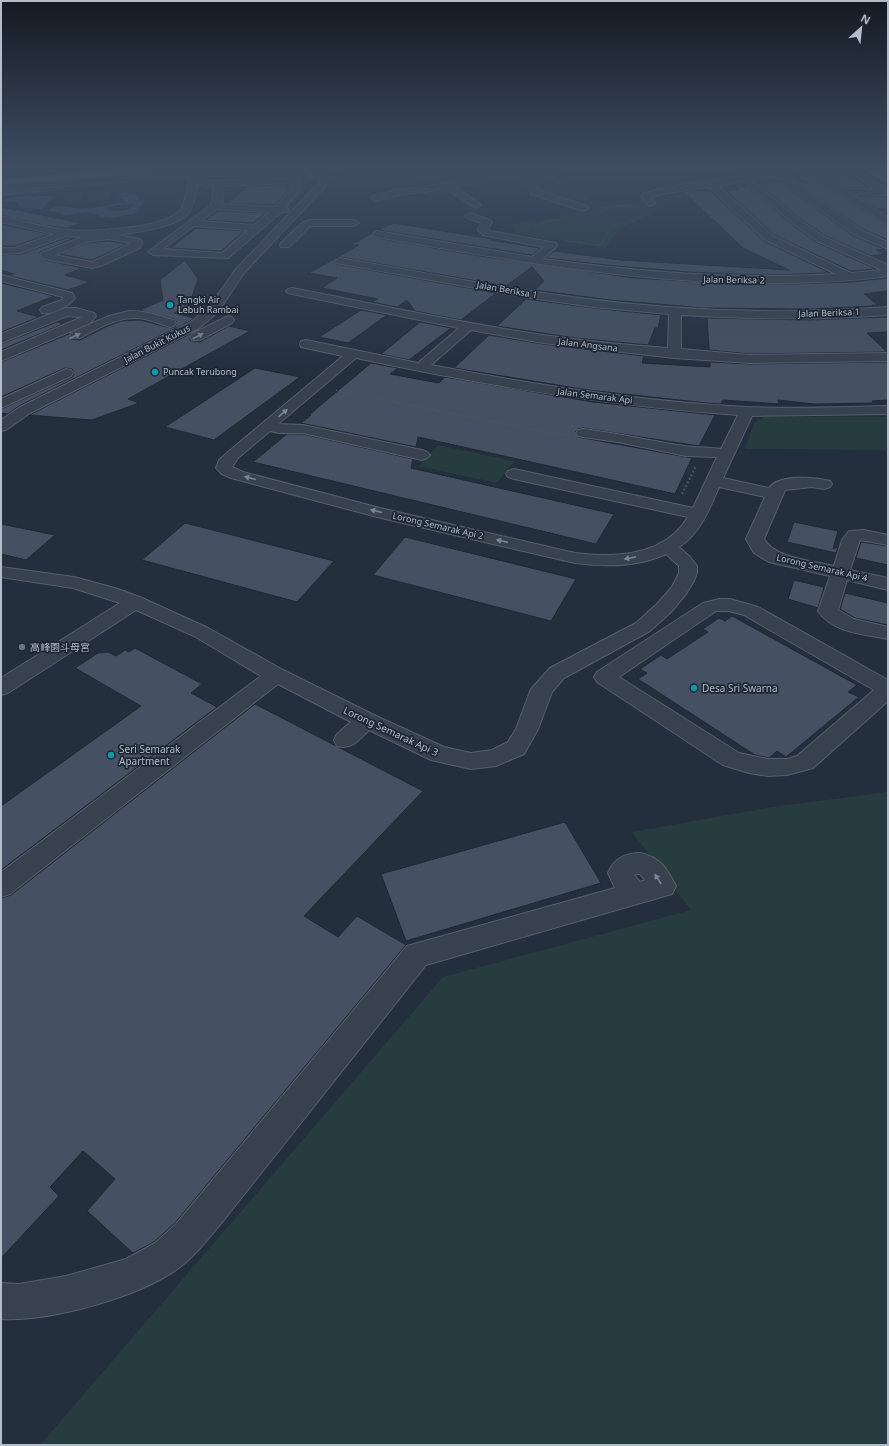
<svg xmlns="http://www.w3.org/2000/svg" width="889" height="1446" viewBox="0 0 889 1446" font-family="'Noto Sans','Noto Sans SC',sans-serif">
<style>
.green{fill:#263c3f}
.water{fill:#394c67;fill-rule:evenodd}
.building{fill:#455162;stroke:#1f2835}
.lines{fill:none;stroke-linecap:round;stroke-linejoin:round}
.minor-tunnel{stroke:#3a4453;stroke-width:10;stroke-dasharray:10 5;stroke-linecap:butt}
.minor-casing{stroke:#565f6c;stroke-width:2}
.major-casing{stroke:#414a57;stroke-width:2}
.path-far2{stroke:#44595c;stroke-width:1;stroke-dasharray:1.5 1.5;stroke-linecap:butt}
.path-far1{stroke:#44595c;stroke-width:1.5;stroke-dasharray:1.5 1.5;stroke-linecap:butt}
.path{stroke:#44595c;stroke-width:2;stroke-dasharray:2 2;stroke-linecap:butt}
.minor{fill:#38414e;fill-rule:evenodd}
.major{fill:#56606e;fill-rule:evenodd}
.oneway{fill:#7c8592}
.culture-dot{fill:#0f9aa8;stroke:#1d2633;stroke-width:1.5}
.worship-dot{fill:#6b7280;stroke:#1d2633;stroke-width:1.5}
.labels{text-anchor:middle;stroke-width:3.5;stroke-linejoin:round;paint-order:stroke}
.far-street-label{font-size:9px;fill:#b4bcc9;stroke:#1d2633}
.far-poi-label{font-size:9px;fill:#b4bcc9;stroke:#1d2633;text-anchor:start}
.poi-label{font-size:10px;fill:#b4bcc9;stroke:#1d2633;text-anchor:start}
.street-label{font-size:10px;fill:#b4bcc9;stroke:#1d2633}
</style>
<rect width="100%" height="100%" fill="#242f3e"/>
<path class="green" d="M383,169H545L548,174L580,190L591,201L650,203L660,204L652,213V215L618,229L605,248L517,234L513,225L516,223L558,218C566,211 576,216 585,206L540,192L535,182L501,176L348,191L334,188L345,173Z
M111,189L110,200L87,202L89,190Z
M82,192L81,201L64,202L65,193Z
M764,417H888V450L745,449L754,423Z
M438,445L514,461L497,483L419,466Z
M888,792V1445H40L443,977L691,910L632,832L772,807Z"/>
<path class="water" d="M123,192L138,196L139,200L143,202L136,213L114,218L103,217L89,212L61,216V213L53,212L48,210C60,202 72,209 85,209C98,208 112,204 125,202L126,200L118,198L121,193ZM132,203L134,204L128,210L117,211L102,208Z
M39,196H56L46,203V207L41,209L19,207V202H9L2,201L12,197Z"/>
<path class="building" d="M49,169H70V172L2,177L44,173Z
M789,169H805L835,192L837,195L841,196L888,226V240L862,229L796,182H807Z
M819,169H842L869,188H846Z
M780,182L852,235L884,249L876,250L884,254L871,256L826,236L803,221L758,183Z
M22,185V187L27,190L65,188V190L1,197V186Z
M288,185V191L274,205L228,203L248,186Z
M736,187H748L795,227L816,242L876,269L851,271L774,235L726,190H739Z
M691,191H711L764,241L830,273L762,275L689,272L616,266L546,258L554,251L620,260L789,270L743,248L684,192Z
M858,196H883L888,199V209H877Z
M1,207L82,223L67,228L42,225L1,215Z
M218,211L265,213L253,223L206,220Z
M393,223L492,239L490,240L540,248L532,255L379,230Z
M1,224L49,234L15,246H1Z
M196,228L244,231L221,251L171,248Z
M371,234L377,238L480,256L634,278L739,284H791L852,282L888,278V291L864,294L878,305H872L873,306L809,309L704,308L611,300L535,290L544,281L532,267L506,286L340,257L334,261L336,264L496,293L461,320L415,311L407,300L397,307L372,302L378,299L322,288L337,278L309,273L359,245L352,244Z
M66,238H75L40,252L39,255L45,260L82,268L65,275L90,282L68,290L10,276L14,274L1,270V255L21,254Z
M108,241L127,244L92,260L60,254L86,243Z
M185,260L198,279L189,306L174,313L194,318L190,321L19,406L8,414L1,413V409L72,377L74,374L72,369L65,368L1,397V362L69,334L71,339L80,340L108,326L122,321L140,320L170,328L175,327L177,322L174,319L140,310L163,300L160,280Z
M1,283L54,296L17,311L39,317L1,332Z
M526,299L593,308L661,315L658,328H655L648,345L575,338L497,326Z
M361,310L387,315L348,343L319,337Z
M886,317L888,318V332L867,333L887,352L750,354L709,350L707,318L810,320Z
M57,322L63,324L1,350V344Z
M420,322L451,328L409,360L381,354Z
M229,326L250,331L128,399L139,403L92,420L29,415L190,334L189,338L191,341L200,342Z
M489,335L543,344L644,356L642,363L710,367V362L750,364L888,362V400L872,401L874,403L814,404L778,400L779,404L723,400L721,404L706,403L588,390L454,368Z
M371,363L398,368L390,374L439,383L445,377L593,402L715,415L699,446L583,428L578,429L575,432L578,437L692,458L675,494L418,437L416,447L301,423L311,415H309Z
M255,368L300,377L214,440L165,427Z
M287,434H303L413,459L411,468L614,514L596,544L253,462Z
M794,522L838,531L833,549L838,547L836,553L787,542Z
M185,523L334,561L297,602L142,560Z
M1,524L55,535L26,560L1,554Z
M405,537L576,579L551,621L373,575Z
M861,542L888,546V565L856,558Z
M794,580L823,587L824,588L818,608L788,599Z
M845,593L888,603V625L855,618L840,609Z
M732,616L857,685L848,692L859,697L786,757L777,751L769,758L755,755L638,679L647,673L640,669L661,655L667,659L708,632L703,629L719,618L725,621Z
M135,648L202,684L191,693L217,707L1,870V806L141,706L75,668L98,653L108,652L116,656L125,650L129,652Z
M255,704L423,791L304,916L338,937L357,916L406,945L175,1223L154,1242L133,1253L87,1211L115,1179L83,1151L50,1187L59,1196L1,1258V898L11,895Z
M565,822L601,883L406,941L381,874Z"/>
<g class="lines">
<path class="minor-tunnel" d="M15,187L27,186"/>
<defs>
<path id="minor" d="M15,169H48L44,172L1,176V170Z
M193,169H201C198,182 196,198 190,211C183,226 134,233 118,235L139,239L142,242L140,248L103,265L92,268L45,259L40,255L41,253L82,237L66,236L20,253L1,254V248H15L54,234L1,222V216C22,221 45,228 67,230C89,232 168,229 181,209C185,202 188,186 190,177L27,189L23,186L24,184L68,179L192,172ZM108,239L132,243L92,262L55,255L86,242Z
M294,169L300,173L299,192L285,207L289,210L287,212L280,213L228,258L153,255L148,252L211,205L213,199V186L205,187L198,183L202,172ZM292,175L291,178L207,181L208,176ZM291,183L290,191L275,207L221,204L223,199L222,186ZM217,209L269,212L254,225L201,221ZM194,226L248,230L222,253L163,249Z
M318,169H326L327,181L323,189L244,273L218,312L199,328L30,413L6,430L1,431V420L20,407L191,322L210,306L236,269L316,186L319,181Z
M544,169H552L556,175L550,179L536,182L538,190L586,206L588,208L586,210H580L531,194L527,181C500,180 482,181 455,187L479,203L481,205L476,208L446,189L399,195L376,201L371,198L373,196L392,191L436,185L489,175L541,176L547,174Z
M766,169H776L861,230L888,242V249L853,234L774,176L752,180L802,222L825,237L888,265V276C856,281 824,282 791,283C651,286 514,261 377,237L372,234L377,231L532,257L544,247L483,235L478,230L481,223L467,218L465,216L470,213L490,220L492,222L488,229L490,231L556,243L557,245L556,247L543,259C642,272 735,280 836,274L765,240L709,187L667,193L651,197L655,203L650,206L647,205L641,196L643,194L666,187L768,172ZM743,181L796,226L817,241L882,270L851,273L773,236L719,186Z
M806,169H816L846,189H874L846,169H856L887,189L888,194L885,195L853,194L888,218V225L842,195L837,194L836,191Z
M308,220H354L359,223L354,226H310L289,247H281L280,245L281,243L302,223Z
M340,258C417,271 494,287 572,297C676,311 783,315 888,307V315C819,320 750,319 681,315V349L750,355L888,353V361L750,363L674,358L543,343L471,330L431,365C535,385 640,401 746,407C793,409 841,407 888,406V414L752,416L723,478L769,488C778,474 816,477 830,481L832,484L830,487L824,489L812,487L785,490L764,539C774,558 813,561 834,566L842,540L849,531L864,530L888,535V545L860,540L850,570L888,578V590L847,580L838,610L854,619L888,627V639C864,634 833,633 818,611L830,576L769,562L754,553L746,539L765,497L719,487C710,508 700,534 679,547L690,557L697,566V573L694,581L686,594L671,612L650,631L564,678L552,692L538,729L524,754L496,766L471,769L431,760L369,730C359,740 352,750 337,746L334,740L337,734L351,722L278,684L10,894L1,897V872L261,676L194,636L136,610L8,693L1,695V678L120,603L73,588L1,577V567L74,577L118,589L142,598L208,628L283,670L374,715L444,747L471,753L492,750L508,742L516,729L531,689L550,668L636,623L657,604L672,587L679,573V566L666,554C638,567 605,567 575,563L377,517L231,478L222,474L216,468L219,460L228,452L343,356L301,347L300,344L301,341L306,340L418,363L459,328L292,294L288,293L286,291L288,289L292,288C376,304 459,323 543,335C585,341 626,345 668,348L669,314L593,307L525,297L336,263L335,261ZM356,358C482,385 609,406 738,415L721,449C709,447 696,448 684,446C650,441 618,433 583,429L578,430L576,433L578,436L583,437L618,442L686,456L717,457L693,508L514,469L508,471L506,474L508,477L514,479L688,517C665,556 615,558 575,553L380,508L243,472L232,467L238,458L270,431L279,433H303L422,460L427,458L430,455L427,452L422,450L303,425L278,424Z
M1,275L72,293L75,298C69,306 52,315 42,313L40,310L42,307L62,300L63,297L1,281Z
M65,308H76L94,313L96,316L90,323L1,361V352L82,317L67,316L1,343V334Z
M129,311C145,310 159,316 174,320L176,323L174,326L170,327C159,324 148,318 136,318C117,317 97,329 80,338H72L70,335L72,332L109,316Z
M228,316L232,317L234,320L232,323L200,340H192L190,337L192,334Z
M66,369L71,370L73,373L71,376L1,408V399Z
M719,599H730L758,607L888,680V701L813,768L787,775L768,776L749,773L723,765L597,682L594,677L597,672L703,603ZM716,611H729L744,615L874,690L797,756L787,759H768L739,753L619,677Z
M641,853C661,858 667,869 676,886L672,894L426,965L227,1216C212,1234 198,1253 180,1267C141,1297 49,1322 1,1319V1283L19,1284L66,1276L126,1259L155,1243L176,1224L407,946L615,888L608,873C614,858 626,853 641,853ZM637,874H640L645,880L640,882L634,875Z"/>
<path id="major" d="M127,169H164L160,172L1,185V179Z
M299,169H309L316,175L312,178Z
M864,169H874L888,177V184Z"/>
</defs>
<use href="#minor" class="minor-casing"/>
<use href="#major" class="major-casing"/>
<path class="path-far2" d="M598,206L608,208
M597,214L614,206L634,205
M535,226L549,221L568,219
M566,241L600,245L612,226L635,220L643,214"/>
<path class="path-far1" d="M336,390L400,403"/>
<path class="path" d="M395,402L567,436
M682,494L696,466"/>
<use href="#minor" class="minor"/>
<use href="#major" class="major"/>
</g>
<defs><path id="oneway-solid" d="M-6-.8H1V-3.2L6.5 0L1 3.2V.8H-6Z"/></defs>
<g class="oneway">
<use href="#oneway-solid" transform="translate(75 336) rotate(-24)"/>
<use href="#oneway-solid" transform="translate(198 336) rotate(-27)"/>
<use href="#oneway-solid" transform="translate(283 413) rotate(-40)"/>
<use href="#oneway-solid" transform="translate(250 478) rotate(-165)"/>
<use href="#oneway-solid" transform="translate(376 511) rotate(-166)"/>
<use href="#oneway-solid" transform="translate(502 541) rotate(-167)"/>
<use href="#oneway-solid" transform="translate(630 558) rotate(169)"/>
<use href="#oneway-solid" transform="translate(658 879) rotate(-123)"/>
</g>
<linearGradient id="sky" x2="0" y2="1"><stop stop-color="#141a22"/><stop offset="0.45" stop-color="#3f4d63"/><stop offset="1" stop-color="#3f4d63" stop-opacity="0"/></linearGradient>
<rect width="889" height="372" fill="url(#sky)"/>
<g class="culture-dot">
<circle cx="170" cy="305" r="4"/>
<circle cx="155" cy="372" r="4"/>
<circle cx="694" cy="688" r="4"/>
<circle cx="111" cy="755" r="4"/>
</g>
<circle class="worship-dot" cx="22" cy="647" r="4"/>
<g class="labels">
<g class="far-street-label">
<text transform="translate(734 280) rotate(1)" y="3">Jalan Beriksa 2</text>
<text transform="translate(507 290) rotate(10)" y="3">Jalan Beriksa 1</text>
<text transform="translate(829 313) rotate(-2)" y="3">Jalan Beriksa 1</text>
<text transform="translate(157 344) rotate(-27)" y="3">Jalan Bukit Kukus</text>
<text transform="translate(588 345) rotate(7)" y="3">Jalan Angsana</text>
<text transform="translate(595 396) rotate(7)" y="3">Jalan Semarak Api</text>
<text transform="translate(438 526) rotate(13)" y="3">Lorong Semarak Api 2</text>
<text transform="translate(822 568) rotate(13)" y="3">Lorong Semarak Api 4</text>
</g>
<g class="far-poi-label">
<text x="178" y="303">Tangki Air<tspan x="178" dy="10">Lebuh Rambai</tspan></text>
<text x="163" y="375">Puncak Terubong</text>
</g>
<g class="poi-label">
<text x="30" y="651">高峰園斗母宮</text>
<text x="702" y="692">Desa Sri Swarna</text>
<text x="119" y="753">Seri Semarak<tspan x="119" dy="12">Apartment</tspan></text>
</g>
<g class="street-label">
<text transform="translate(391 731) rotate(25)" y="4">Lorong Semarak Api 3</text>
</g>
</g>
<rect width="889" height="1446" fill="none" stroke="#b4bcc9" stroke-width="4"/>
<g transform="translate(861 28) rotate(27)" stroke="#1d2633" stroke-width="3" paint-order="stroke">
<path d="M0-3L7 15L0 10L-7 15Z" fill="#b4bcc9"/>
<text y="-6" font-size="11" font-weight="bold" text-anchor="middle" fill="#b4bcc9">N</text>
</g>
</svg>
